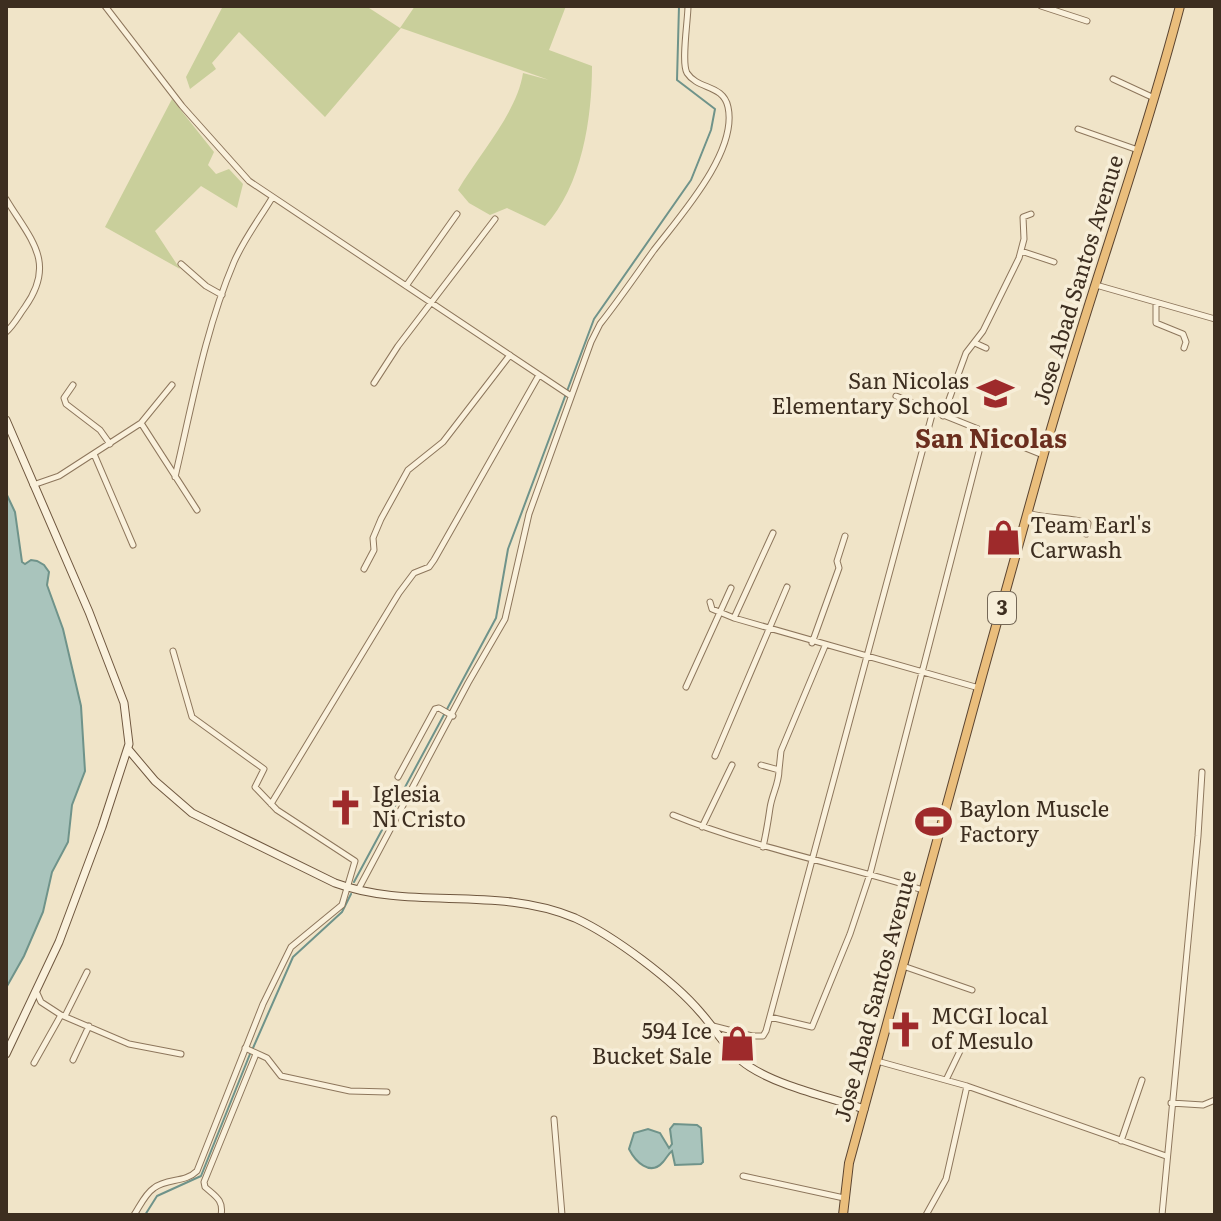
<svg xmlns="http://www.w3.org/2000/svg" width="1221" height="1221" viewBox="0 0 1221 1221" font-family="Literata,serif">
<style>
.green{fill:#c9cf9b}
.water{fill:#a9c4bc;stroke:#6f938a;stroke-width:2}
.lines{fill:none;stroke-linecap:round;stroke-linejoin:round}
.stream{stroke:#6f938a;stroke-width:2}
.minor-casing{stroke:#8d765c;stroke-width:7}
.secondary-casing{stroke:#6f573f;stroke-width:9}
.trunk-casing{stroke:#5b4430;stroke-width:10}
.minor{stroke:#faf1dc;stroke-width:5}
.secondary{stroke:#faf1dc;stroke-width:7}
.trunk{stroke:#eabe7c;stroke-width:8}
.labels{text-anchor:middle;stroke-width:7;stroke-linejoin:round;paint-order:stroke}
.shield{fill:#f7eed8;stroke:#756857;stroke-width:2}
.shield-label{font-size:20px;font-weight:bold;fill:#3d2e20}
.street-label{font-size:22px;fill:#3d2e20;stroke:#f7eed8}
.poi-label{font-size:22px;fill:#3d2e20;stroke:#f7eed8;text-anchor:start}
.quarter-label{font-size:26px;font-weight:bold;fill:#6b2e1e;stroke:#f7eed8}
</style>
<rect width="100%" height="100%" fill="#f0e4c8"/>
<path class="green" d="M223,6H366L400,28L415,6H566L549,50L592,66C592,118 582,186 545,226L507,208L490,215L469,203L458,190C479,154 517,113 523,73L549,80L401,28L325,117L239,32L212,63L216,69L190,89L186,77Z
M172,99L214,152L208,165L216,174L229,169L243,184L237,208L201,186L155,231L180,269L105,227Z"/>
<path class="water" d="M6,493L15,512L22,562L25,564L31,560L37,561L44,565L49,572L47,585L63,629L81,706L85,771L72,805L68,842L52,872L43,912L24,956L6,988Z
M674,1124L697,1125L701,1128L703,1162L701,1164L675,1165L672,1151C668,1154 666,1159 663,1162C650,1177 635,1161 629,1149L634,1133L648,1129L660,1133L669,1148L672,1144L670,1129Z"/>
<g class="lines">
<path class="stream" d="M354,882L496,618L508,549L594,319L691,180L711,130L715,109L677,80L679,6
M253,1048L293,957L342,912L351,894
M145,1215L157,1196L201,1176L250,1054"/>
<defs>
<path id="minor" d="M105,6L182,106L249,181L571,396
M1041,6L1087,21
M1113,79L1154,98
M1078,129L1138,150
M6,199C30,239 57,262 25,307C19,315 14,325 6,332
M1021,251L1054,262
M181,264L206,286L222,295
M1096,285L1215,319
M406,286L457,214
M1156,303V323L1183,334L1186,342L1184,348
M975,343L986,348
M374,383L398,346L495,219
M73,385L64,398L66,404L100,430L110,444
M896,396L1043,455
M943,416L966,353L983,331L1019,258L1024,239L1023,217L1031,214
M141,423L197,510
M94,454L133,545
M175,477C192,405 205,330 234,262C244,239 260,218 272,198
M33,485L59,476L141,423L172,385
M1028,513C1048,519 1070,517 1088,523L1086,534
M364,569L374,550L373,538L381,519L408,470L443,442L510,355
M710,602L712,609L734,618L979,688
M734,618L773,533
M812,643L839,568L837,561L845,536
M686,687L731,588
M715,756L787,587
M761,765L779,770C779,784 772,794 770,808C768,822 766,834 763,847
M779,770L781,751L825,646
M398,777L435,709L439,708L453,716
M271,804L399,593L414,573L429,567L434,560L539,375
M673,815C754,848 840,864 923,890
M702,827L732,765
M358,890L468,683L505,619L529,514L591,342L600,324C619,300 636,275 654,250C680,216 738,152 728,107C723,84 698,90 687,73C681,63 688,20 688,6
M903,966L972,990
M36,991L41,1002L61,1015L129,1044L181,1054
M65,1016L87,972
M770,1017L812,1027L850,934L870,874L984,432
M713,1026L752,1036H763L766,1031L933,411
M245,1048L267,1058L281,1076L350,1091L387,1092
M73,1060L89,1026
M877,1061L967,1086L1166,1156
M34,1063L61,1015
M946,1080L961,1049
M1171,1103L1203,1105L1215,1100
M554,1119L562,1215
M1121,1141L1142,1080
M743,1176L844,1198
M134,1215C140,1206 145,1194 154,1188C167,1178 185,1183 197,1171L263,1004L291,947L342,905L355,861L277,810L255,787L264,769L192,717L173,651
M221,1215C224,1200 215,1196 205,1187L204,1182L256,1054
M926,1215L946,1179L967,1086
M1162,1215L1198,836L1202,772"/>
<path id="secondary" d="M6,420L89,612L124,703L129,744L102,827L59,942L6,1054
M128,749L155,781L192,813L335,883C411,911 498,885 575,918C614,936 673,980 701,1013C717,1031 729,1054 750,1067C781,1087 829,1097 864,1109"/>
<path id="trunk" d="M843,1215L849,1163C913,928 977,692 1043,457C1085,306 1140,158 1180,6"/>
</defs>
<use href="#minor" class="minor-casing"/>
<use href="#secondary" class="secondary-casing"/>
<use href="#trunk" class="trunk-casing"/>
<use href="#minor" class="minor"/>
<use href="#secondary" class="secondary"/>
<use href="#trunk" class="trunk"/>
</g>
<defs>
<symbol id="school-bare" viewBox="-9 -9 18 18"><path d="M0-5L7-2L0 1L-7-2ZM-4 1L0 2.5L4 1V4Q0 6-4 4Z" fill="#9e2a2b" stroke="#f7eed8" stroke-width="2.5" paint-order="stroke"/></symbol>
<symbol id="shop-bare" viewBox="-9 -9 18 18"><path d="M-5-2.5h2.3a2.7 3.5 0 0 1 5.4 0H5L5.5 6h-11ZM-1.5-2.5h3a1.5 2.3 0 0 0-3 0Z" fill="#9e2a2b" stroke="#f7eed8" stroke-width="2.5" paint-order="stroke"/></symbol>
<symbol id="church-bare" viewBox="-9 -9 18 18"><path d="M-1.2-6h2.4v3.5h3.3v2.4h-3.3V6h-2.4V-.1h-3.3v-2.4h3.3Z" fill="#9e2a2b" stroke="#f7eed8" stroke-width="2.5" paint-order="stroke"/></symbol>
<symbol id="stadium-bare" viewBox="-9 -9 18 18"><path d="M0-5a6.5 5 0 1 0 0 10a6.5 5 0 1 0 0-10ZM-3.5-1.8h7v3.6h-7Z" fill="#9e2a2b" stroke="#f7eed8" stroke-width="2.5" paint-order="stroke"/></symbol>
</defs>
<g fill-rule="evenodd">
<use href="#school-bare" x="970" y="368" width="51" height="51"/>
<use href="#shop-bare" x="978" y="512" width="51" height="51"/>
<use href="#church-bare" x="320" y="782" width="51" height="51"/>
<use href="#stadium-bare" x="908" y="796" width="51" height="51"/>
<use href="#church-bare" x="880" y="1004" width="51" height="51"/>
<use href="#shop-bare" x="712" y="1018" width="51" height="51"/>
</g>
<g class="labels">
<rect class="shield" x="988" y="592" width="28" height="32" rx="6"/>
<g class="shield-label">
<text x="1002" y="615">3</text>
</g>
<g class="street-label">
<text transform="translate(1078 280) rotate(-73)" y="8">Jose Abad Santos Avenue</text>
<text transform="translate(875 996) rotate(-75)" y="8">Jose Abad Santos Avenue</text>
</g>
<g class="poi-label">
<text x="969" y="389" text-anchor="end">San Nicolas<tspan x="969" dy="25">Elementary School</tspan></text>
<text x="1030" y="533">Team Earl's<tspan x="1030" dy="25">Carwash</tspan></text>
<text x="372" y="802">Iglesia<tspan x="372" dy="25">Ni Cristo</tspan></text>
<text x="959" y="817">Baylon Muscle<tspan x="959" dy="25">Factory</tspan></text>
<text x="931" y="1024">MCGI local<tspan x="931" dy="25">of Mesulo</tspan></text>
<text x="712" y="1039" text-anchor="end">594 Ice<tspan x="712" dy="25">Bucket Sale</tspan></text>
</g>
<g class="quarter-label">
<text x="991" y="448">San Nicolas</text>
</g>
</g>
<rect width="1221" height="1221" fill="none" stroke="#3d2e20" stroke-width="16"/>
</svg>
